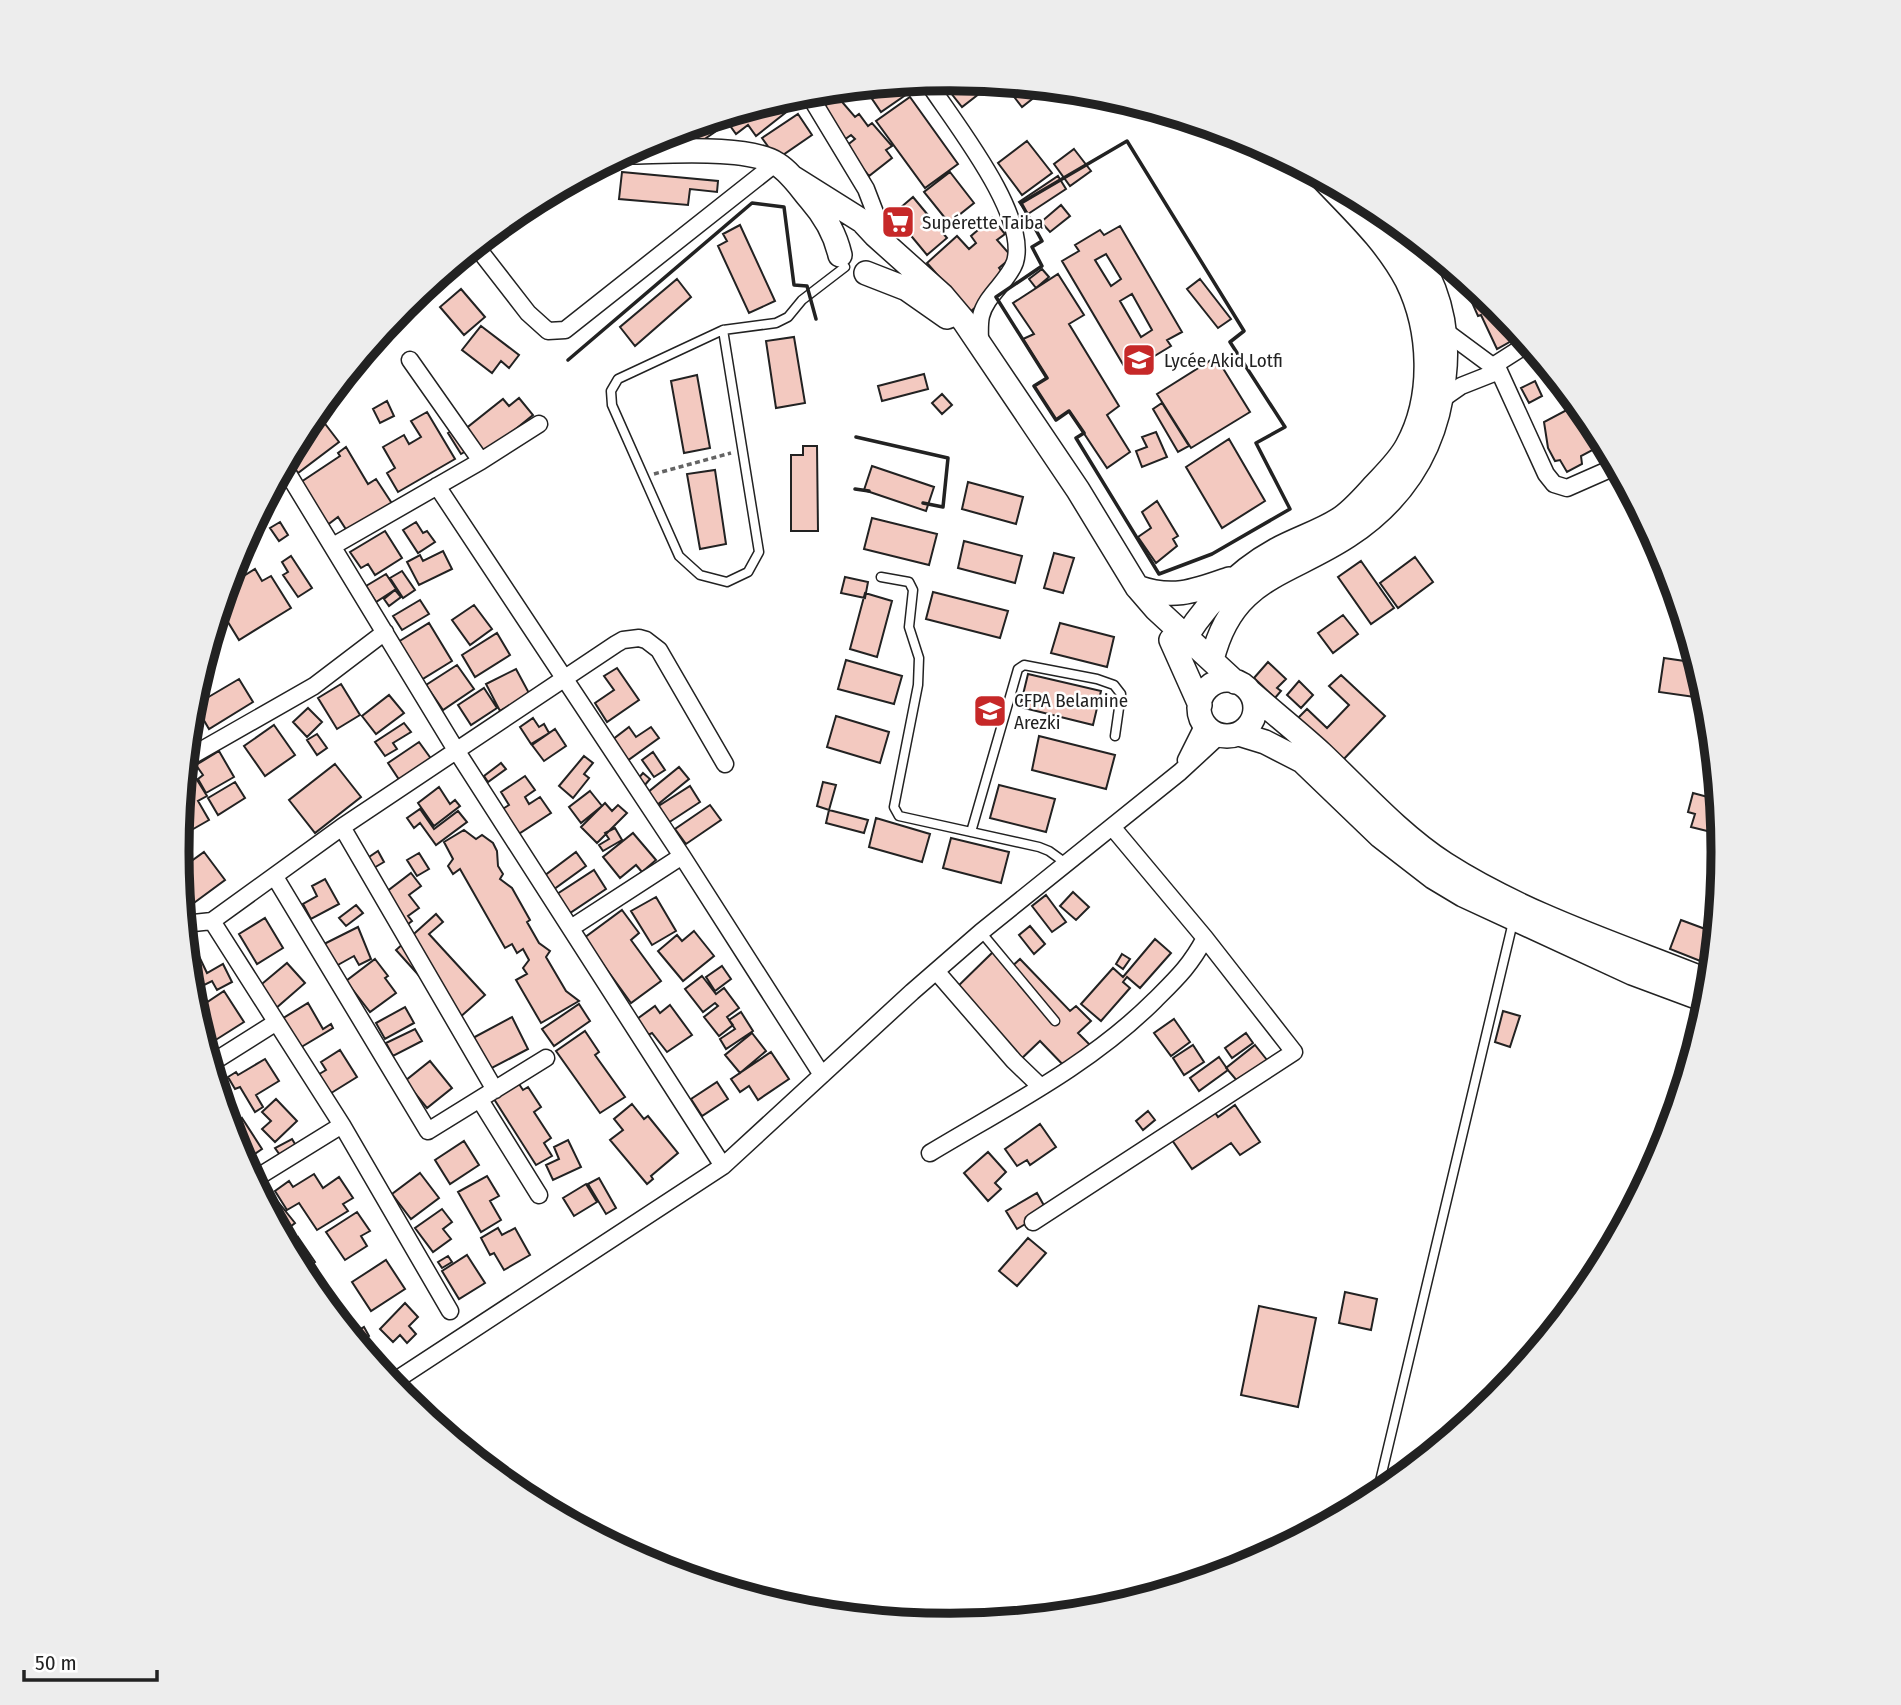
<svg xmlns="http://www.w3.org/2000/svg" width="1901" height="1705" viewBox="0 0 1901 1705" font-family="'Fira Sans Condensed',sans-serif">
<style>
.building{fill:#f3c9c0;stroke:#222;stroke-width:2;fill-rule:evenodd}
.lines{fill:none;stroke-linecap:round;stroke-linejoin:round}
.service-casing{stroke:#222;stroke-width:11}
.minor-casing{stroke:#222;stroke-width:19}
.secondary-casing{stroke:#222;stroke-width:26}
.path{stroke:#646464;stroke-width:3.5;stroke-dasharray:5 3.5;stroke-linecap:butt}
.service{stroke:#fff;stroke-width:8}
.minor{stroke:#fff;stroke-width:16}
.secondary{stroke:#fff;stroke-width:23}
.wall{stroke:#222;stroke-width:3.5}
.labels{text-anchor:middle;stroke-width:5;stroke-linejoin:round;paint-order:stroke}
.poi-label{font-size:19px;fill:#222;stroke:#fff;text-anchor:start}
.rim{fill:none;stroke:#222;stroke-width:9}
</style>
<rect width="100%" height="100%" fill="#fff"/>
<path class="building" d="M948,79H951L993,83L962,107L943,83Z
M900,84L907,94L881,112L864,87Z
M1004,84L1029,86L1036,96L1022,107Z
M837,96L855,117L859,114L868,126L872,123L892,146L886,150L892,158L869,176L845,147L855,139L851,135L844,140L821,109Z
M788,97L794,106L756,136L748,125L736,134L728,123L686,152L675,138L657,151L649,141Z
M910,97L958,164L925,188L876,121Z
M798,114L812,135L777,159L762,138Z
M1027,141L1052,173L1022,195L998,163Z
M1074,149L1091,171L1070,186L1054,164Z
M622,172L718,181L717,192L690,189L688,205L619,199Z
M950,172L974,203L949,223L924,192Z
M1058,176L1066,189L1028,214L1019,202Z
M913,197L947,238L927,255L893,214Z
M1061,205L1070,216L1050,232L1041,222Z
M992,218L1005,234L997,240L1012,257L999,268L1008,279L970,312L927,263L957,236L969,249L976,243L971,236Z
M740,225L775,301L749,313L718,246L727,241L723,234Z
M1120,226L1182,332L1167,340L1171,346L1143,363L1139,357L1124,366L1062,261L1079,251L1075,245L1100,230L1104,235ZM1106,254L1121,279L1111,286L1095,260ZM1132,294L1152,330L1141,337L1120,301Z
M1042,269L1049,277L1036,288L1029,279Z
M1458,273L1472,284L1465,288Z
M1058,274L1084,315L1069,324L1119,406L1107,415L1130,452L1107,468L1069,411L1056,420L1034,386L1047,378L1023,339L1034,334L1013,303Z
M677,279L691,297L635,346L620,327Z
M1200,279L1231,319L1218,328L1187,289Z
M461,289L485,317L464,335L440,307Z
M1478,289L1498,306L1522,335L1497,349L1481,315L1478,316L1470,298Z
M481,326L519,355L509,368L501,361L492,373L462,350Z
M794,337L805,403L776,408L766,341Z
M1216,357L1250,412L1191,448L1157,394Z
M924,374L928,389L882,401L878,386Z
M697,375L710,448L684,453L671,381Z
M1535,381L1542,396L1529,403L1521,388Z
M942,394L952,405L942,414L932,403Z
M519,398L533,415L484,455L464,430L503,399L509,406Z
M387,401L394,416L380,423L373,409Z
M1162,403L1189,446L1178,452L1153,409Z
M1578,404L1594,423L1609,451L1600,456L1596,448L1581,456L1582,464L1567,472L1560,460L1555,461L1548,448L1544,422Z
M316,412L339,442L298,473L288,459L307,422Z
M427,412L455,459L398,492L387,473L395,468L383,447L404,435L409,444L421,437L411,421Z
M455,429L468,450L461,454L448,433Z
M1156,432L1167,457L1142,467L1136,451L1147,447L1142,437Z
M1229,439L1265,501L1222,528L1186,467Z
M803,446H817L818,531H791V455H803Z
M346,447L368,484L376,479L393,505L349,534L338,517L326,526L298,484L340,456L338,453Z
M872,466L934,487L926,511L864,490Z
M715,470L726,544L700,549L687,474Z
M968,482L1023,497L1016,524L962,509Z
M1157,501L1178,536L1173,539L1177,546L1156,563L1138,537L1151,528L1142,512Z
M872,518L937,534L929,565L864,549Z
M280,522L288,535L279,541L270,528Z
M416,522L423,533L427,531L435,542L418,553L403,530Z
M385,531L402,558L375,575L368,564L361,568L350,552Z
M964,541L1022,556L1015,583L958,568Z
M443,551L452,569L419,585L407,562L420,555L423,561Z
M1054,553L1074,558L1063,593L1044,588Z
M291,556L312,588L298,597L283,575L288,572L282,562Z
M1415,557L1433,582L1398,608L1380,583Z
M1361,561L1394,608L1371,624L1338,577Z
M255,569L262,581L271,576L291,608L239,640L220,609L222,603L229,598L225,592L226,587Z
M402,571L415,590L403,598L390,578Z
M386,574L396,589L376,602L366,586Z
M845,577L868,582L865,598L841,593Z
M395,590L401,597L389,606L384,599Z
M933,592L1008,611L1000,638L926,619Z
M865,593L892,601L877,657L850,649Z
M420,600L429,614L402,630L393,616Z
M474,605L492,629L470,645L452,620Z
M1343,615L1358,634L1333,653L1318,633Z
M429,623L452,661L421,680L398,642Z
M1060,623L1114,637L1107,667L1051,653Z
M497,633L510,655L475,677L462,655Z
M1664,658L1698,663L1709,699L1659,692Z
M846,660L902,676L894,704L838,689Z
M1268,662L1286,679L1277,688L1281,691L1275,698L1254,678Z
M457,665L474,689L443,710L426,685Z
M617,668L639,700L607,722L595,703L614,690L604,676Z
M516,669L530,695L500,711L486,684Z
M1028,674L1101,691L1093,725L1020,707Z
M1341,675L1385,716L1341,762L1297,719L1307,709L1327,728L1349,705L1329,686Z
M239,679L253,702L209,729L195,705Z
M1299,681L1313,695L1301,708L1287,695Z
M341,684L360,715L337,729L318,698Z
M484,688L497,708L471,725L458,705Z
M389,695L404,713L376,734L362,716Z
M308,708L322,722L307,737L293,722Z
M836,716L889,732L880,763L827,747Z
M533,718L539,727L544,724L549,733L531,744L520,727Z
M404,723L411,732L393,743L397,749L385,756L375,742Z
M274,725L295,755L265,776L244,746Z
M629,727L636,737L651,727L659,738L627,761L612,740Z
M555,729L566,746L544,761L532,745Z
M317,734L327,748L317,755L307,740Z
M1039,736L1115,755L1106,789L1032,770Z
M419,742L432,760L400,781L388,763Z
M219,751L234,777L206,793L198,779L203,775L196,765Z
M653,752L665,770L654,777L642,760Z
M584,756L593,763L584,774L589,778L573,798L559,786Z
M501,763L506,769L488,782L484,776Z
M335,764L361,797L315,833L289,800Z
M679,767L689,779L657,805L647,793Z
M643,773L650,779L644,786L637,780Z
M194,775L207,796L198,801L209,820L181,836L179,833L184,781Z
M525,776L535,790L525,797L529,804L540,797L551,813L517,835L501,810L509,805L501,792Z
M235,782L245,798L218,815L208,798Z
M823,782L836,785L829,810L817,806Z
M999,785L1055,799L1046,832L990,818Z
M690,786L700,802L668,823L657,807Z
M439,787L450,804L455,800L460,806L434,826L418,803Z
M590,791L602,806L581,823L569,807Z
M1693,793L1719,800L1723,835L1691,827L1695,814L1688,812Z
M605,803L612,811L618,805L627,813L597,843L581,827Z
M710,805L721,820L686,844L675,829Z
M420,809L434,829L458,811L467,822L436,845L420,823L414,828L407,818Z
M829,810L868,820L864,833L826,823Z
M876,818L930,834L922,862L869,847Z
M615,828L622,840L603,851L599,845L609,839L605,833Z
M464,830L476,839L482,835L493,843L497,851L498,866L503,874L500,879L512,888L530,920L527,922L539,943L550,951L546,957L566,991L579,1001L541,1023L516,980L527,974L523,968L529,960L523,949L517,953L512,944L505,948L460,869L453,874L448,866L453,859L444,842Z
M633,833L656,860L642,872L636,865L620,878L603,857Z
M951,838L1009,852L1001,883L943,868Z
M378,851L384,862L372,869L366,859Z
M204,852L225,880L183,911L179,870Z
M576,852L586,866L550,892L540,879Z
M419,853L429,869L417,876L407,860Z
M594,870L606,889L567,915L554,896Z
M411,873L421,886L409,895L419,908L408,916L412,921L400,930L377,899Z
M325,879L339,904L311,919L303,904L317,896L312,886Z
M1073,892L1089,907L1076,920L1060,906Z
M1046,895L1066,922L1052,932L1032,906Z
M656,897L676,931L652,945L631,911Z
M356,905L363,913L346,926L339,918Z
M622,910L639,933L631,940L661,981L631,1003L584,938Z
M436,914L443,922L429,934L485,995L458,1019L396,950Z
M265,918L283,948L257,964L239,934Z
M1681,920L1716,933L1713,966L1670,949Z
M1030,926L1045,944L1034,954L1019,935Z
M358,927L371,959L359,965L354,956L336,966L324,944Z
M694,931L714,956L683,981L658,951L677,935L682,941Z
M1155,939L1171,953L1140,988L1127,977L1123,982L1130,988L1101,1021L1081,1004L1113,968L1123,977Z
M994,951L1010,968L1020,959L1070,1011L1076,1006L1091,1021L1078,1033L1092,1047L1068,1070L1040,1041L1019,1061L953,991Z
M197,952L207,973L223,964L232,982L217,990L212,981L190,992L187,957Z
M1122,954L1130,959L1123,969L1116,964Z
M375,959L388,976L385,978L396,993L370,1012L346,981Z
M287,963L305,983L275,1009L257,988Z
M722,966L731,979L715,991L706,977Z
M702,976L716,994L724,988L739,1008L727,1017L733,1025L719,1036L704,1017L718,1006L715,1003L703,1012L685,989Z
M224,991L244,1022L214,1041L194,1011Z
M308,1003L323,1029L331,1024L333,1028L298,1049L280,1020Z
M579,1004L590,1021L554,1046L542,1029Z
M670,1005L692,1035L667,1052L652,1033L648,1035L637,1019L655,1006L660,1013Z
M405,1007L414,1023L385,1039L376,1023Z
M1503,1011L1520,1016L1510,1047L1495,1042Z
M741,1012L753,1031L726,1049L720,1039L735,1029L729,1020Z
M512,1017L528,1049L488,1070L471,1039Z
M1174,1019L1190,1042L1171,1056L1154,1033Z
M415,1029L422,1041L393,1056L386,1043Z
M585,1031L599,1052L595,1055L625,1097L600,1113L556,1051Z
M752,1033L766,1051L740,1073L725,1055Z
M1246,1033L1253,1043L1232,1058L1225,1048Z
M1193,1045L1204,1062L1184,1075L1173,1058Z
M1255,1045L1267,1060L1239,1083L1226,1068Z
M340,1050L357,1077L328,1095L316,1076L326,1070L321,1062Z
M771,1052L789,1079L758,1100L749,1086L740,1092L731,1079Z
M1219,1057L1228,1070L1199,1091L1190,1078Z
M265,1059L279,1081L256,1095L263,1107L255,1112L240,1087L235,1089L228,1077L236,1072L238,1075Z
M430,1061L452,1088L427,1108L405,1081Z
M717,1082L728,1099L702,1116L691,1099Z
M519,1084L523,1090L528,1087L541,1107L534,1112L551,1138L544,1143L552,1156L536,1165L494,1099Z
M276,1099L297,1121L275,1142L262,1129L271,1121L262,1112Z
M632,1104L644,1119L648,1116L678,1153L651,1176L653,1179L647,1184L610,1140L623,1130L614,1119Z
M1235,1105L1260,1142L1240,1155L1231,1143L1192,1169L1172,1140L1214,1111L1218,1117Z
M1148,1111L1155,1120L1143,1130L1136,1121Z
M242,1118L262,1149L249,1158L243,1150L238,1153L229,1127Z
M1040,1124L1056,1147L1030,1165L1027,1160L1017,1166L1005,1149Z
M292,1139L298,1149L282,1158L275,1148Z
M568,1140L581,1167L553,1180L546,1165L559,1159L554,1147Z
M464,1141L479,1165L450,1184L435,1160Z
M988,1152L1006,1172L995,1183L1001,1189L988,1201L964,1173Z
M420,1173L439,1198L411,1219L392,1194Z
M314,1174L323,1188L339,1177L353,1198L343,1204L348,1211L317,1230L299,1203L287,1210L275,1191L289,1181L293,1187Z
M487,1176L499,1196L490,1201L501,1220L481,1232L458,1192Z
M599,1178L616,1208L606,1214L588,1184Z
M586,1184L597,1202L574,1216L563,1198Z
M1037,1193L1047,1211L1017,1229L1006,1211Z
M275,1198L295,1223L281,1234L266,1205Z
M442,1209L452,1222L443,1229L451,1239L433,1252L415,1228Z
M357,1212L370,1231L361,1236L367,1246L345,1260L326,1232Z
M498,1228L502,1235L515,1228L530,1255L504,1270L494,1253L490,1255L481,1238Z
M298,1237L315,1262L301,1272L287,1245Z
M1028,1238L1046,1253L1017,1286L999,1271Z
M467,1255L485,1283L459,1299L442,1271Z
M448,1256L452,1262L442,1268L438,1262Z
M386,1260L405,1289L371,1311L352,1282Z
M1345,1292L1377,1299L1371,1330L1339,1323Z
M405,1303L418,1317L409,1326L416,1334L407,1343L400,1335L393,1342L380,1329Z
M1259,1306L1316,1318L1298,1407L1241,1395Z
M364,1327L369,1336L365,1339L378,1361L374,1364L351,1335Z"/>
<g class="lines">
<defs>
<path id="service" d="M723,330L759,552L748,572L727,582L700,575L679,556L612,405L611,391L618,379Z
M723,330L776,323L788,317L802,300L845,267
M1555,385L1561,383
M881,577L909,582L913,590L909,627L919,658L918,685L894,807L899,816L1039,847L1049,851L1067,864
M971,832L1018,669L1024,665L1097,679L1114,685L1121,694L1115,736
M981,932L1055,1021
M1376,1498L1513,922"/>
<path id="minor" d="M927,81C953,121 1029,215 1015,262C1008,282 986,295 981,316C979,325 980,335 980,344
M808,93L866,189L876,215L875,235
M476,246L528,313L548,331L565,330L776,163
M410,360L481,461
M1493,366L1529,343
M1499,371L1546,474L1554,484L1567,488L1617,466
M1441,400L1461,386L1499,371L1445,331
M284,467L456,750L723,1166
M437,486L682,856L822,1075
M333,546L481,461L539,424
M186,759L314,686L385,632
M1186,760L1204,724
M342,827L495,1090
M275,877L428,1131L546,1058
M212,921L342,1125L450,1311
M184,924L212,921L342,827L616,644L623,640L639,638L646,640L659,650L725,764
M571,928L682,856
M936,971L1014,1061L1041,1087
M210,1064L275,1023
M480,1100L539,1195
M930,1153C1008,1106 1090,1065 1155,1000C1177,978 1190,966 1205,938
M253,1180L342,1125
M1033,1222L1294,1052L1205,938L1113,828
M390,1384L723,1166L912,992L981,932L1180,772L1220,735"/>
<path id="secondary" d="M628,152C663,152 748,145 777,164C790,172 800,187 810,199C825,216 835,233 840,255
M792,177L862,221L875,235L942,295L964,321L1078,490L1137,587L1156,609L1235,682
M866,273L907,289L947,317
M1137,587C1173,600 1195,591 1229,579
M1171,640L1200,705
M1177,652C1200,610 1234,573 1276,550C1296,539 1319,532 1338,520C1351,512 1363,498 1373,487C1385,474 1399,461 1407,446C1434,397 1431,330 1407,281C1386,241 1352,210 1322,178
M1212,660C1232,577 1287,576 1348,536C1406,498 1437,446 1444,378C1452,312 1429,262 1385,213
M1199 708a28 28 0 1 1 56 0a28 28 0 1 1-56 0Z
M1250,692C1274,713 1299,733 1322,754C1362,792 1399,834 1445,864C1526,916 1622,946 1711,982
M1239,734L1265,742L1302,761L1380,836L1433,877L1463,895L1632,973L1710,1002"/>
</defs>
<use href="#service" class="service-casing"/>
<use href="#minor" class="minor-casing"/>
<use href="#secondary" class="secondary-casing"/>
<path class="path" d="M654,474L731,453"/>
<use href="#service" class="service"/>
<use href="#minor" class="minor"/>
<use href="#secondary" class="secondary"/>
<path class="wall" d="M1127,141L1244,331L1230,342L1285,427L1256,443L1290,509L1212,554L1159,574L1076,438L1084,433L1069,411L1056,420L1034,386L1047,378L996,297L1042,266L1032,247L1042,241L1021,203Z
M568,360L752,203L784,207L794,285L807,286L816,319
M856,437L948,458L943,507L923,503
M855,489L869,491"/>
</g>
<defs>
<symbol id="supermarket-square" viewBox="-11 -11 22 22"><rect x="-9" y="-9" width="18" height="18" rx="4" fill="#c62828" stroke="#fff"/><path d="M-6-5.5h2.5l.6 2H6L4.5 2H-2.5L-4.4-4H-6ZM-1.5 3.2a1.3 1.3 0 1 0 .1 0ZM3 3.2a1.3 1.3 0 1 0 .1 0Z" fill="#fff"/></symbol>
<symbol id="school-square" viewBox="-11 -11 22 22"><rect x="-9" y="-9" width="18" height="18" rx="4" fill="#c62828" stroke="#fff"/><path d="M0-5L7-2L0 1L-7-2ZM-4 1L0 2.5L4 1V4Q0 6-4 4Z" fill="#fff"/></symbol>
<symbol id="university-square" viewBox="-11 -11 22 22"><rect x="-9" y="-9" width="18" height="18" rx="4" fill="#c62828" stroke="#fff"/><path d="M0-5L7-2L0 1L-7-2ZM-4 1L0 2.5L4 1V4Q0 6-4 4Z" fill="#fff"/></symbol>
</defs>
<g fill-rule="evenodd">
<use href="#supermarket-square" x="879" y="203" width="38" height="38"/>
<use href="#school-square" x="1120" y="341" width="38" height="38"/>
<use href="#university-square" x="971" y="692" width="38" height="38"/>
</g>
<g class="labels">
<g class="poi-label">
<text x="922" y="229">Supérette Taiba</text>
<text x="1164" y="367">Lycée Akid Lotfi</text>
<text x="1014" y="707">CFPA Belamine<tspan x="1014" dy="22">Arezki</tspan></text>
</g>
</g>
<path d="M0 0H1901V1705H0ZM189 852a761 761 0 1 1 1522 0a761 761 0 1 1-1522 0Z" fill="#ededed" fill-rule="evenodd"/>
<path class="rim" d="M189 852a761 761 0 1 1 1522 0a761 761 0 1 1-1522 0Z"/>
<path d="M24 1670v10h133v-10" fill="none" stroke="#222222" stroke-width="3.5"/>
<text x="35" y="1670" font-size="21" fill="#222222" stroke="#ffffff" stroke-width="5" paint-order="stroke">50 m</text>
</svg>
